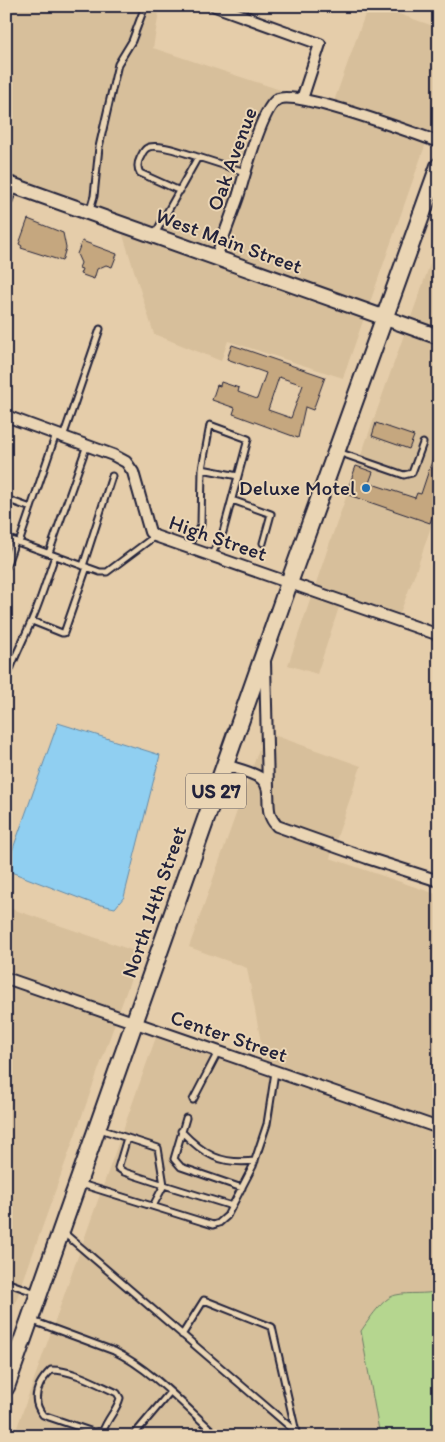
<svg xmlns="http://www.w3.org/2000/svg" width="445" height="1442" viewBox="0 0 445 1442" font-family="Itim,sans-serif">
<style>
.built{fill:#d7bf9b}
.green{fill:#b5d68f;stroke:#6c7c65}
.water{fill:#90cff1;stroke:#648aa8}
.building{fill:#c5a77f;stroke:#22223b;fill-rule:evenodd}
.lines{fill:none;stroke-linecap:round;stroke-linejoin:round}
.service-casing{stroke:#22223b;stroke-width:9}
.minor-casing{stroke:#22223b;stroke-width:14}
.secondary-casing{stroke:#22223b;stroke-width:18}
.trunk-casing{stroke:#22223b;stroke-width:20}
.service{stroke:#ead5b4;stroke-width:5}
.minor{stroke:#ead5b4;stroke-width:10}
.secondary{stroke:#ead5b4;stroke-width:14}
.trunk{stroke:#ead5b4;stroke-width:16}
.poi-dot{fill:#1f6fb2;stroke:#ead5b4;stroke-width:2}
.labels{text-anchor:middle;stroke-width:4;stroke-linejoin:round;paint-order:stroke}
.shield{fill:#ead5b4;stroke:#5e585f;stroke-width:1}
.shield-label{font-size:20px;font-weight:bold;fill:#22223b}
.street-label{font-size:21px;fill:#22223b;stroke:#ead5b4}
.poi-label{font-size:21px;fill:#22223b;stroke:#ead5b4;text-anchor:end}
</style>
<rect width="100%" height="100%" fill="#e5cdaa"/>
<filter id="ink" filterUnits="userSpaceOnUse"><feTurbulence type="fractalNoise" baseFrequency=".02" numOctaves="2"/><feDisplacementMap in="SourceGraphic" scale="10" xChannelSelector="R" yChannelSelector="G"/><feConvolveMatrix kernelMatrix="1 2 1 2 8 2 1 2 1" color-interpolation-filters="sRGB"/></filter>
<g filter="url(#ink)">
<path class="built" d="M6,6H160L153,48L332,107L368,6H376L439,28V106L369,305L6,176Z
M122,232L364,318L343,378L228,341L221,361L154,334Z
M439,239V330L410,320Z
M405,332L439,344V503L416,571L397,621L341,601L317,674L288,665L330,542Z
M265,732L361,766L330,858L439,895V1291L428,1294L393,1295L361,1331L380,1436H14L160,1026L260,1062L264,1058L247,968L189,947Z
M6,907L140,953L6,1329Z"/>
<path class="green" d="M439,1291V1436H380L361,1331C369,1320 382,1298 396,1295C410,1292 424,1295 439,1291Z"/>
<path class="water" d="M58,723L160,755L124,897L115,908L92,903L11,872L10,857Z"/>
<path class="building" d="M28,219L63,233L66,248L62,261L21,248L22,246L19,244Z
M82,241L117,254L112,267L106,265L97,269L94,279L80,274L82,269L79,268L81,263L77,254Z
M232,345L325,377L313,410L305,407L298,438L233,414L235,408L212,400L217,385L220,386L221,382L239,388L238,392L257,399L266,373L227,359ZM279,377L303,385L291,418L268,410Z
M376,423L414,436L409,449L372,436Z
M437,446H439V497L430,523L346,494L356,466L373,472L369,483L415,498L417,493L421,494Z"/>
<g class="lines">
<defs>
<path id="service" d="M180,191L140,173C137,168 137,164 140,158C142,155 143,150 147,148C156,142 187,154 198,157
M90,210L94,196L99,147L118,64L132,41L145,6
M155,234L198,157L245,172
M63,437L100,329
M338,452L404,475L412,473L423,443
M202,469L238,476
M6,499L31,508
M232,500L271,514L263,543
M6,538L100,572H107L155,536
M19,543L56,434
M187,547L201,525L202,469L210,425L248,439L223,532L211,556
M49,553L87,445
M83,566L112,476
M6,567L15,541
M32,621L62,633H64L87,567
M6,680C14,657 25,637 34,615C42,596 48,575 55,556
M193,1100L218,1052
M186,1118L174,1159L181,1167L242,1188
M100,1129L158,1148L164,1185L232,1206
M181,1131C204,1155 221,1165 255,1161
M127,1138L118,1168L124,1172L164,1185L153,1206
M81,1184L213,1225L219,1223L227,1216L253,1166L267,1124L275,1072
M64,1233L296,1432L272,1327L204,1300L182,1335
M6,1282L36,1293
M33,1321L114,1351C154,1371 185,1407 218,1436
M6,1430L19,1435
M103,1431C107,1419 117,1410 120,1398L117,1393C97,1384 73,1370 51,1370C38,1383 30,1399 43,1415L93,1432L103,1431L108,1436
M133,1436L170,1392"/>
<path id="minor" d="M215,6L320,44L302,99
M6,202L12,185
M216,258C223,237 231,217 238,197C244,178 261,108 278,99C298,90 413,133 439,142
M6,416L113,455L126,462L133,472L150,532L155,536L439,635
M265,662L268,788
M225,765C236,769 253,772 262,779C275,791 261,810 277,826L367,858L439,881
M6,978L439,1128"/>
<path id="secondary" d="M6,183L439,337"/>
<path id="trunk" d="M6,1387L289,583L439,166"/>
</defs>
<use href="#service" class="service-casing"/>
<use href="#minor" class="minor-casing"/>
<use href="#secondary" class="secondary-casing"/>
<use href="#trunk" class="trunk-casing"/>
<use href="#service" class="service"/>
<use href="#minor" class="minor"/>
<use href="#secondary" class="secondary"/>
<use href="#trunk" class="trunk"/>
</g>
</g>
<circle class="poi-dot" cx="366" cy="488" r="5"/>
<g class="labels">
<rect class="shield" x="186" y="773.5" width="60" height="35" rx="4"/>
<g class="shield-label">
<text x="216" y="798">US 27</text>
</g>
<g class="street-label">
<text transform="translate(232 159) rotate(-70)" y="7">Oak Avenue</text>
<text transform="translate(229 241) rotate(20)" y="7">West Main Street</text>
<text transform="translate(218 538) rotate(19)" y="7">High Street</text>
<text transform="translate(154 902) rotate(-71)" y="7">North 14th Street</text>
<text transform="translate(229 1036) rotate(19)" y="7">Center Street</text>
</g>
<g class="poi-label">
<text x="356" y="495">Deluxe Motel</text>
</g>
</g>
<rect width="445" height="1442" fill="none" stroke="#ead5b4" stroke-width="25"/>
<rect x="12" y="12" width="420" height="1417" fill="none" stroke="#22223b" stroke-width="2" filter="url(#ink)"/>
</svg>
